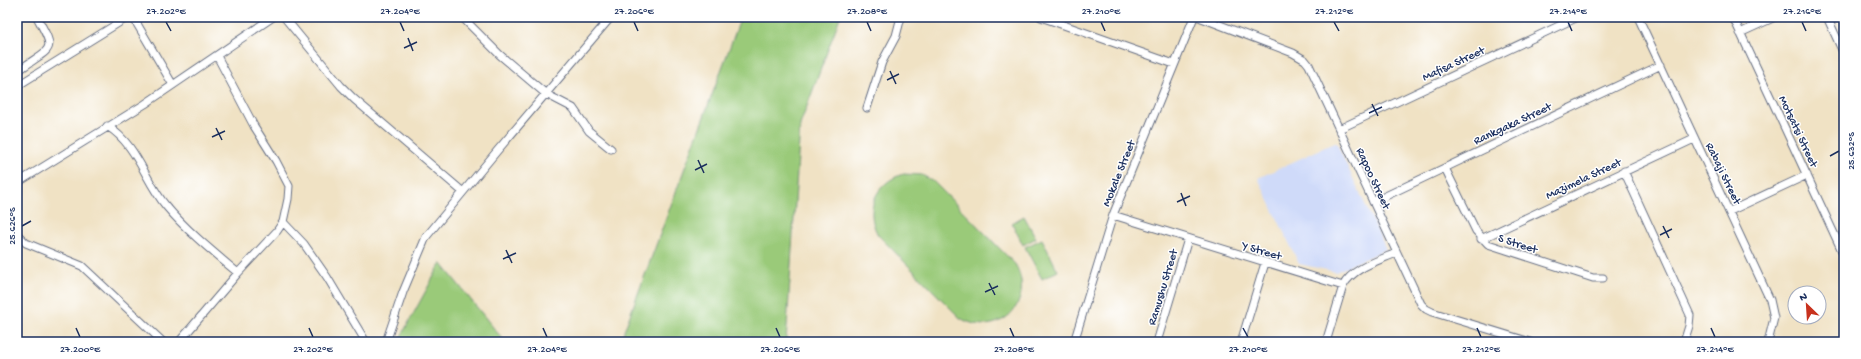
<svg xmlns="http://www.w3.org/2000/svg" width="1861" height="359" viewBox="0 0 1861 359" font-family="'Gochi Hand',sans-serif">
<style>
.built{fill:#cfdaf9}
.green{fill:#9aca79;stroke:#5a7c6c}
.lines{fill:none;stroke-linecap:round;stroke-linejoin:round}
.minor-casing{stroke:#666e82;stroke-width:9}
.minor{stroke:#fff;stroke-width:7}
.ticks{fill:none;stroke:#1b2f5e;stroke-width:1.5}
.labels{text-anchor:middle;stroke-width:3;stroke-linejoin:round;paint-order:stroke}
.street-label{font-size:12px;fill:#1b2f5e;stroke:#fff}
.neatline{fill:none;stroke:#1b2f5e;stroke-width:1.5}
.ticks-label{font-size:10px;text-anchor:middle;fill:#1b2f5e}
</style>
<rect width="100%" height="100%" fill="#fff"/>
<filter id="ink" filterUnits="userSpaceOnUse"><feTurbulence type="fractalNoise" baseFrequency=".025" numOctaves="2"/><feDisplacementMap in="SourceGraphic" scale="8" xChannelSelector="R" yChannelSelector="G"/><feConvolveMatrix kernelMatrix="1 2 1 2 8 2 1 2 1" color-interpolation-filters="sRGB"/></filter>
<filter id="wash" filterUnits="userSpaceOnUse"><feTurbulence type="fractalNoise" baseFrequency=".012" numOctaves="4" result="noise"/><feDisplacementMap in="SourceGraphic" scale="16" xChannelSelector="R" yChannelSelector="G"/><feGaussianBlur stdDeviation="0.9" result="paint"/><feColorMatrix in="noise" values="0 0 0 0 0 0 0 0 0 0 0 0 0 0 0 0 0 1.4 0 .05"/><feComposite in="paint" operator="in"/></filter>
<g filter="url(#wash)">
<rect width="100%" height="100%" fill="#f0e2c4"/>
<path class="built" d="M1336,142L1386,249L1336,272L1299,264L1258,178Z"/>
<path class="green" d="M741,17H840L800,125L786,342H620Z
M903,174L922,175L933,181L1015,264C1037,302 999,341 960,318L878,235C864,210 875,183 903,174Z
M1024,216L1036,238L1023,245L1012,223Z
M1042,239L1058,271L1042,279L1025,247Z
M441,263L505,342H398Z"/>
</g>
<g filter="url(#ink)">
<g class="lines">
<defs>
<path id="minor" d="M133,17L173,85
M284,17L341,86L354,99L463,192
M462,17L500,55L546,94L573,108L589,131L611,149
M1041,17L1174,64
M1199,17L1293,53L1305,60L1309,65L1421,304L1426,309L1432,312L1530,342
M1638,17L1770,300L1774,318L1768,342
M1733,17L1844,255
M1827,17L1844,54
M1740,33L1775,17
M22,68C53,46 56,52 37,17
M17,86L128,17
M867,108L882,62L896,36L901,17
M107,126C137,144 145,181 166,206C187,231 213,252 238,273
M1339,129L1578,17
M1445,168L1476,231L1488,244L1593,278H1603
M1624,171L1690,315L1689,326L1684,342
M17,183L145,104L273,17
M1373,202L1661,65
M1730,211L1807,175
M1113,215L1343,286C1352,268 1378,261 1396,253
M283,222L304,244L327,277L366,342
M17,234L26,243L82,266L163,342
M1481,239L1694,139
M179,342L238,273L277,231L283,222L288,199L289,186L276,161L254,126L217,56
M386,342L403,292L426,237L497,151L611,17
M1074,342L1113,215L1194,17
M1157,342L1188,239
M1241,342L1265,263
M1326,342L1343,286"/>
</defs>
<use href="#minor" class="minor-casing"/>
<use href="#minor" class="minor"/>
</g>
</g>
<path class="ticks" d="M166,22L171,31M400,22L404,31M634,22L638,31M867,22L871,31M1101,22L1105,31M1334,22L1339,31M1568,22L1572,31M1802,22L1806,31M408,38L413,51M404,48L417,42M890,71L896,84M887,80L899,74M1372,104L1378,116M1369,113L1382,107M216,128L222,140M212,137L225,131M1830,156L1839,151M698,160L704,173M695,170L707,164M1181,193L1186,206M1177,202L1190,196M22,226L31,221M1663,226L1669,238M1660,235L1672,229M506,250L512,263M503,259L516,253M989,283L995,295M985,292L998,286M76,328L80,337M309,328L313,337M543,328L547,337M776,328L780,337M1010,328L1014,337M1243,328L1248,337M1477,328L1481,337M1711,328L1715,337"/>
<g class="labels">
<g class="street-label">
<text transform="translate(1453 63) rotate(-25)" y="4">Mafisa Street</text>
<text transform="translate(1512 123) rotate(-25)" y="4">Rankgaka Street</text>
<text transform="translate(1799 131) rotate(65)" y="4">Motsatsi Street</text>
<text transform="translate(1118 173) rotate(-68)" y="4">Mokale Street</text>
<text transform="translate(1724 173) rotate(64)" y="4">Rabaji Street</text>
<text transform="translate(1374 178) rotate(65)" y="4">Rapoo Street</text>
<text transform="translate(1583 178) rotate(-25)" y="4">Mazimela Street</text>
<text transform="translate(1518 243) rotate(18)" y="4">S Street</text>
<text transform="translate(1262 250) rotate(17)" y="4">Y Street</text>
<text transform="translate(1162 287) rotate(-73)" y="4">Ramushu Street</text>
</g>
</g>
<rect width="1861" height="359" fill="none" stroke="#fff" stroke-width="44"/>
<g transform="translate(1807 305) rotate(335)"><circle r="19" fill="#ffffff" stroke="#a4acbf"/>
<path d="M0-3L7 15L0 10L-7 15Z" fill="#c8321e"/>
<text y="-6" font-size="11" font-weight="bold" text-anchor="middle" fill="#1b2f5e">N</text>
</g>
<rect x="22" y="22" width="1817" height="315" class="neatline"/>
<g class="ticks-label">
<text x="166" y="14">27.202°E</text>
<text x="400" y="14">27.204°E</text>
<text x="634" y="14">27.206°E</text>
<text x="867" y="14">27.208°E</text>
<text x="1101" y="14">27.210°E</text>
<text x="1334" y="14">27.212°E</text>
<text x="1568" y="14">27.214°E</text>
<text x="1802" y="14">27.216°E</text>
<text transform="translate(1850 151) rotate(-90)" y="4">25.632°S</text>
<text transform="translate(11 226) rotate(-90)" y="4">25.626°S</text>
<text x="80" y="352">27.200°E</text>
<text x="313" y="352">27.202°E</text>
<text x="547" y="352">27.204°E</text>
<text x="780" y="352">27.206°E</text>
<text x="1014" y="352">27.208°E</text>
<text x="1248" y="352">27.210°E</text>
<text x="1481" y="352">27.212°E</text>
<text x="1715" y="352">27.214°E</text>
</g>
</svg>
